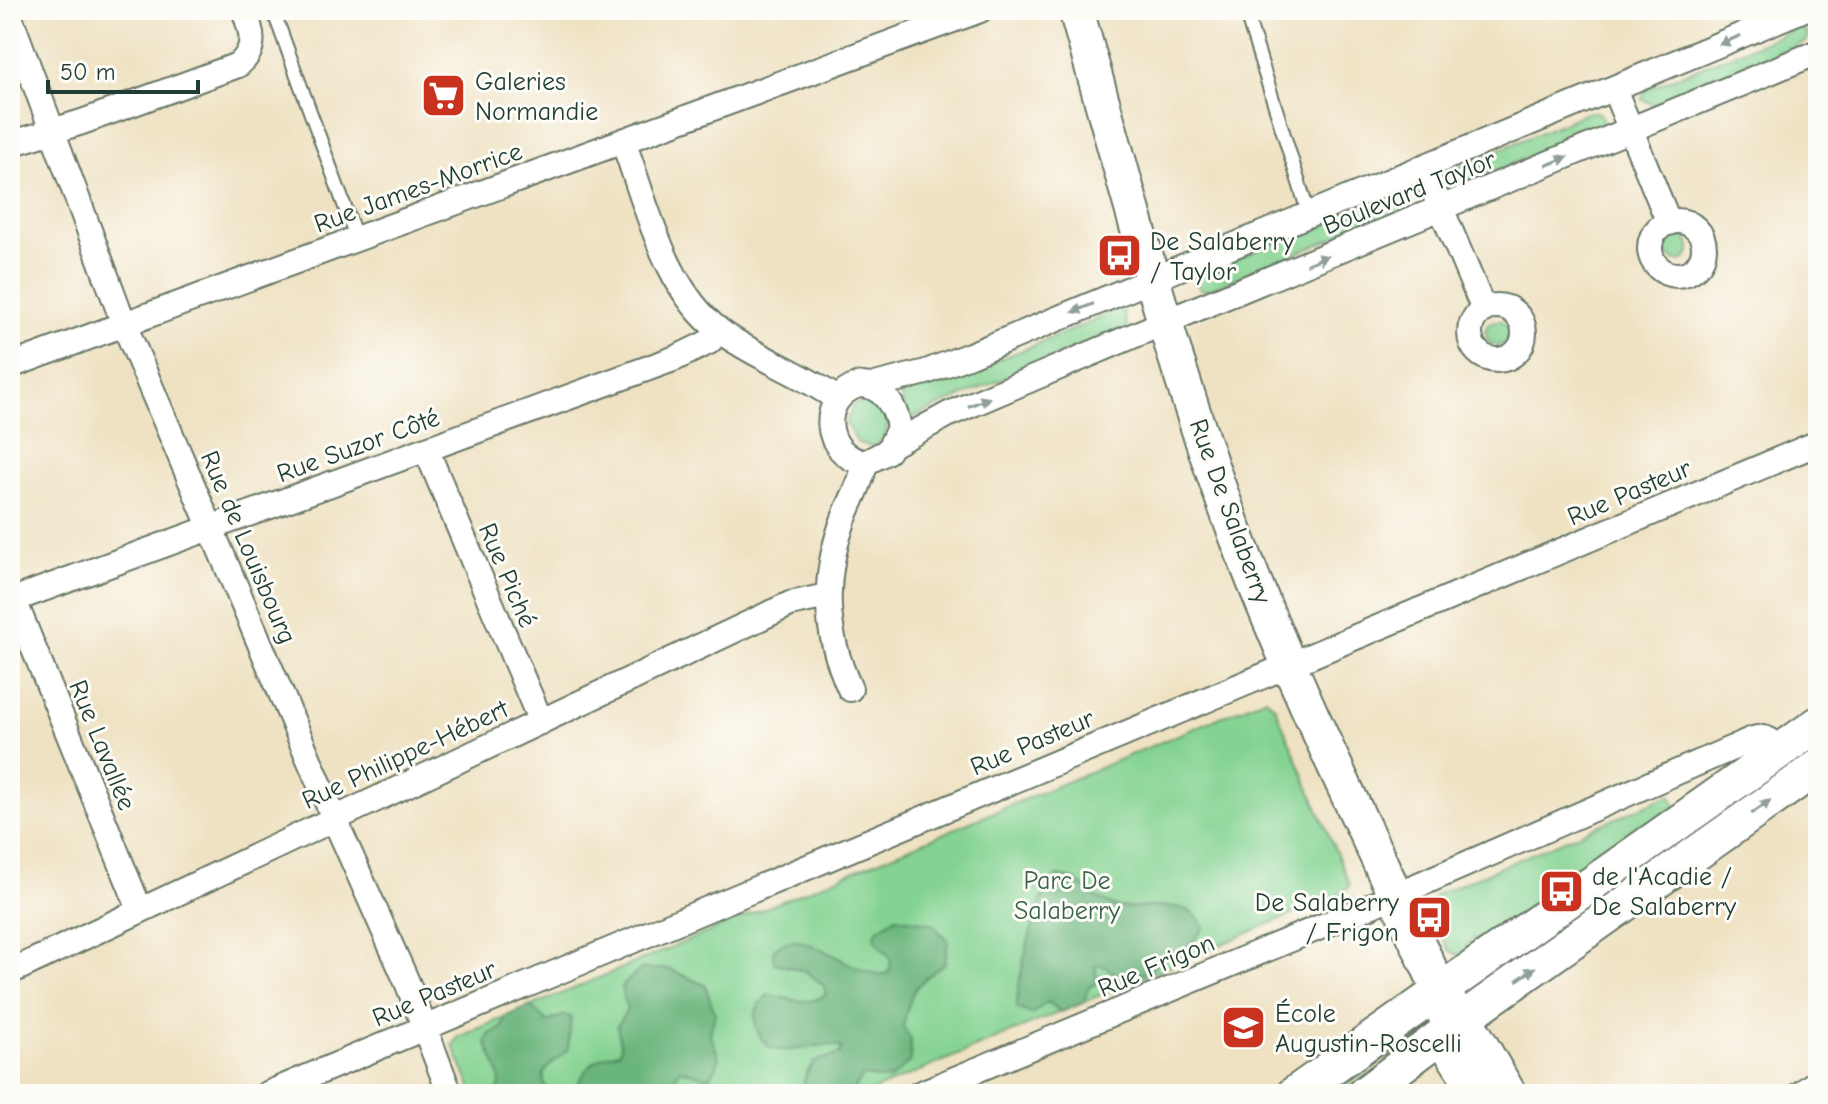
<svg xmlns="http://www.w3.org/2000/svg" width="1828" height="1104" viewBox="0 0 1828 1104" font-family="'Comic Neue',sans-serif">
<style>
.green{fill:#84d392;stroke:#528863;stroke-width:2}
.forest{fill:#6bb57c;stroke:#457958;stroke-width:2}
.lines{fill:none;stroke-linecap:round;stroke-linejoin:round}
.service-casing{stroke:#687766;stroke-width:16}
.minor-casing{stroke:#687766;stroke-width:28}
.secondary-casing{stroke:#687766;stroke-width:38}
.service{stroke:#fff;stroke-width:12}
.minor{stroke:#fff;stroke-width:24}
.secondary{stroke:#fff;stroke-width:34}
.oneway{fill:#8f9e9a}
.labels{text-anchor:middle;stroke-width:6;stroke-linejoin:round;paint-order:stroke}
.poi-label{font-size:26px;fill:#1f3d34;stroke:#fdfcf7;text-anchor:start}
.street-label{font-size:26px;fill:#1f3d34;stroke:#fdfcf7}
.park-label{font-size:26px;fill:#38624c;stroke:#fdfcf7}
</style>
<rect width="100%" height="100%" fill="#fdfcf7"/>
<filter id="ink" filterUnits="userSpaceOnUse"><feTurbulence type="fractalNoise" baseFrequency=".0125" numOctaves="2"/><feDisplacementMap in="SourceGraphic" scale="16" xChannelSelector="R" yChannelSelector="G"/><feConvolveMatrix kernelMatrix="1 2 1 2 8 2 1 2 1" color-interpolation-filters="sRGB"/></filter>
<filter id="wash" filterUnits="userSpaceOnUse"><feTurbulence type="fractalNoise" baseFrequency=".006" numOctaves="4" result="noise"/><feDisplacementMap in="SourceGraphic" scale="32" xChannelSelector="R" yChannelSelector="G"/><feGaussianBlur stdDeviation="1.8" result="paint"/><feColorMatrix in="noise" values="0 0 0 0 0 0 0 0 0 0 0 0 0 0 0 0 0 1.4 0 .05"/><feComposite in="paint" operator="in"/></filter>
<g filter="url(#wash)">
<rect width="100%" height="100%" fill="#efe2c3"/>
<path class="green" d="M1801,27L1808,35L1805,42L1653,105L1642,99L1646,89Z
M1589,112H1597L1603,117L1600,127L1464,184L1458,183L1453,175L1458,167Z
M1401,191H1407L1412,198L1406,208L1210,289L1202,290L1196,284L1200,274Z
M1673,236L1685,237C1692,245 1692,254 1684,260L1675,261L1666,255L1665,244Z
M1121,303L1128,330L1107,334L909,419L900,395L944,382L1101,318Z
M1500,320L1509,326L1511,335L1506,343L1498,346L1488,342L1485,331L1489,323Z
M867,401L880,407L889,422L883,439L873,447L858,443L846,423L853,405Z
M1266,698L1275,707L1350,885L1343,893L865,1094H474L453,1045L458,1037Z
M1670,795L1676,805L1480,944L1475,938L1466,945L1470,951L1458,955L1449,950L1439,929L1443,926L1438,916L1434,917L1430,908L1435,895Z
M1398,1041L1402,1047L1335,1094H1323Z"/>
<path class="forest" d="M1057,876C1082,876 1093,902 1118,907C1144,912 1190,893 1204,928L1180,956L1161,959L1149,972L1122,978L1102,965L1095,966L1098,983L1089,987L1083,1003L1061,1012L1048,1002L1031,1014L1017,1008C1016,984 1037,890 1057,876Z
M896,917L931,923L948,940L945,963C913,988 912,985 903,1027L911,1039L910,1061L889,1080L863,1076L850,1094H801L806,1074L814,1062L840,1054L842,1048C814,1036 771,1071 757,1029C752,1014 758,1004 768,995C787,997 810,1008 826,994L824,986L807,972L774,963L773,951C801,916 854,983 888,973C897,954 882,953 874,938L877,930Z
M641,969H669L705,985L715,1014L710,1034L719,1057L716,1068L708,1078L681,1069L672,1082L673,1094H573C586,1067 591,1058 619,1052L621,1047L617,1026L627,1010L621,987Z
M531,1006L547,1022L565,1015L571,1017L568,1049C553,1068 535,1064 548,1094H497C506,1074 491,1060 486,1041L490,1034L502,1028L504,1017Z"/>
</g>
<g filter="url(#ink)">
<g class="lines">
<defs>
<path id="service" d="M273,10L357,240
M1245,10L1309,215"/>
<path id="minor" d="M10,17L124,324L334,818L407,982L450,1094
M1614,89L1669,223
M623,141C646,202 664,289 720,331C756,358 800,372 837,399
M10,144L82,122L238,65C258,49 252,31 244,10
M1424,168L1484,310
M1650 248a27 27 0 1 1 54 0a27 27 0 1 1-54 0Z
M1470 333a27 27 0 1 1 54 0a27 27 0 1 1-54 0Z
M10,366L980,10
M859,385C882,384 896,407 899,428L888,451L865,463C823,455 817,398 859,385Z
M871,386L926,372L970,355L1802,10
M892,445L949,414L1196,309L1818,52
M426,449L541,722
M14,600L140,910
M10,601L676,358L709,342L719,331
M850,689C824,632 822,579 843,521C850,501 862,483 865,463
M10,972L790,604L827,596
M267,1094L1818,443
M919,1094L1361,910L1730,749C1753,740 1763,728 1781,751
M1800,1094L1818,1081"/>
<path id="secondary" d="M1076,10C1128,190 1174,374 1241,548C1297,694 1367,832 1432,974L1441,992L1475,1035L1509,1094
M1445,1012L1453,1054L1479,1094
M1294,1094L1818,724
M1364,1094L1478,1008L1818,767"/>
</defs>
<use href="#service" class="service-casing"/>
<use href="#minor" class="minor-casing"/>
<use href="#secondary" class="secondary-casing"/>
<use href="#service" class="service"/>
<use href="#minor" class="minor"/>
<use href="#secondary" class="secondary"/>
</g>
<defs><path id="oneway-solid" d="M-6-.8H1V-3.2L6.5 0L1 3.2V.8H-6Z" transform="scale(2)"/></defs>
<g class="oneway">
<use href="#oneway-solid" transform="translate(1730 40) rotate(157)"/>
<use href="#oneway-solid" transform="translate(1557 161) rotate(-23)"/>
<use href="#oneway-solid" transform="translate(1317 260) rotate(-22)"/>
<use href="#oneway-solid" transform="translate(1083 308) rotate(158)"/>
<use href="#oneway-solid" transform="translate(979 402) rotate(-22)"/>
<use href="#oneway-solid" transform="translate(1761 807) rotate(-36)"/>
<use href="#oneway-solid" transform="translate(1526 974) rotate(-35)"/>
</g>
</g>
<defs>
<symbol id="supermarket-square" viewBox="-11 -11 22 22"><rect x="-9" y="-9" width="18" height="18" rx="4" fill="#c8321e" stroke="#fdfcf7"/><path d="M-6-5.5h2.5l.6 2H6L4.5 2H-2.5L-4.4-4H-6ZM-1.5 3.2a1.3 1.3 0 1 0 .1 0ZM3 3.2a1.3 1.3 0 1 0 .1 0Z" fill="#fff"/></symbol>
<symbol id="bus-square" viewBox="-11 -11 22 22"><rect x="-9" y="-9" width="18" height="18" rx="4" fill="#c8321e" stroke="#fdfcf7"/><path d="M-5-6H5V4H4V6H2V4H-2V6H-4V4H-5ZM-3.5-4V0h7V-4ZM-3.5 1.2v1.5H-2V1.2ZM2 1.2v1.5H3.5V1.2Z" fill="#fff"/></symbol>
<symbol id="school-square" viewBox="-11 -11 22 22"><rect x="-9" y="-9" width="18" height="18" rx="4" fill="#c8321e" stroke="#fdfcf7"/><path d="M0-5L7-2L0 1L-7-2ZM-4 1L0 2.5L4 1V4Q0 6-4 4Z" fill="#fff"/></symbol>
</defs>
<g fill-rule="evenodd">
<use href="#supermarket-square" x="418" y="70" width="51" height="51"/>
<use href="#bus-square" x="1094" y="230" width="51" height="51"/>
<use href="#bus-square" x="1536" y="866" width="51" height="51"/>
<use href="#bus-square" x="1404" y="892" width="51" height="51"/>
<use href="#school-square" x="1218" y="1002" width="51" height="51"/>
</g>
<g class="labels">
<g class="poi-label">
<text x="475" y="90">Galeries<tspan x="475" dy="30">Normandie</tspan></text>
<text x="1150" y="250">De Salaberry<tspan x="1150" dy="30">/ Taylor</tspan></text>
<text x="1592" y="885">de l'Acadie /<tspan x="1592" dy="30">De Salaberry</tspan></text>
<text x="1399" y="911" text-anchor="end">De Salaberry<tspan x="1399" dy="30">/ Frigon</tspan></text>
<text x="1275" y="1022">École<tspan x="1275" dy="30">Augustin-Roscelli</tspan></text>
</g>
<g class="street-label">
<text transform="translate(418 187) rotate(-20)" y="9">Rue James-Morrice</text>
<text transform="translate(1409 192) rotate(-22)" y="9">Boulevard Taylor</text>
<text transform="translate(358 445) rotate(-20)" y="9">Rue Suzor Côté</text>
<text transform="translate(1629 492) rotate(-23)" y="9">Rue Pasteur</text>
<text transform="translate(1231 511) rotate(70)" y="9">Rue De Salaberry</text>
<text transform="translate(249 547) rotate(67)" y="9">Rue de Louisbourg</text>
<text transform="translate(508 575) rotate(67)" y="9">Rue Piché</text>
<text transform="translate(1032 742) rotate(-23)" y="9">Rue Pasteur</text>
<text transform="translate(103 745) rotate(68)" y="9">Rue Lavallée</text>
<text transform="translate(405 754) rotate(-25)" y="9">Rue Philippe-Hébert</text>
<text transform="translate(1156 965) rotate(-23)" y="9">Rue Frigon</text>
<text transform="translate(434 993) rotate(-23)" y="9">Rue Pasteur</text>
</g>
<g class="park-label">
<text x="1067" y="889">Parc De<tspan x="1067" dy="30">Salaberry</tspan></text>
</g>
</g>
<rect width="1828" height="1104" fill="none" stroke="#fdfcf7" stroke-width="40"/>
<path d="M48 80v12h150v-12" fill="none" stroke="#1f3d34" stroke-width="4"/>
<text x="60" y="80" font-size="24" fill="#1f3d34" stroke="#fdfcf7" stroke-width="6" paint-order="stroke">50 m</text>
</svg>
